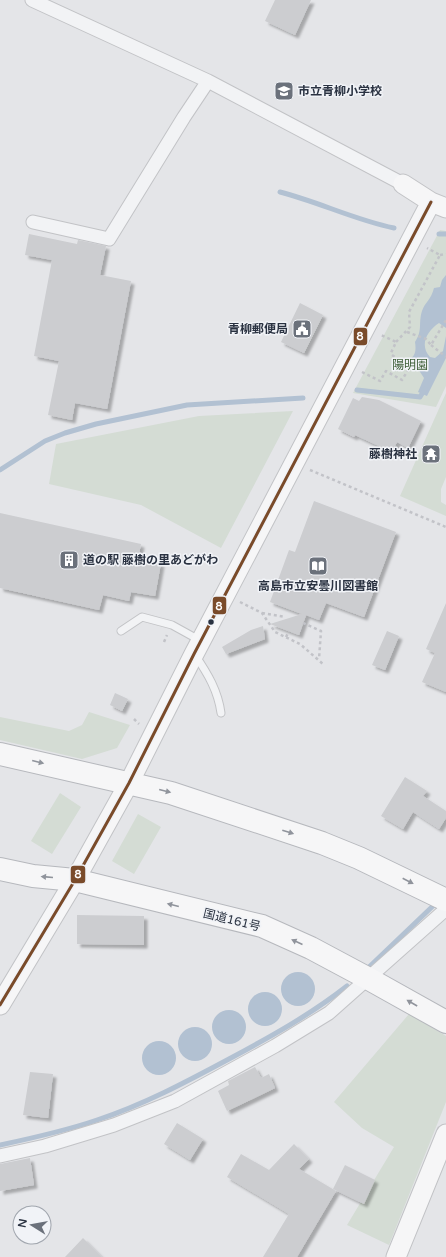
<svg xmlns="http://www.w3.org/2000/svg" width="446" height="1257" viewBox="0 0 446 1257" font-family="'Varela Round','Noto Sans JP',sans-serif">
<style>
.green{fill:#d4dcd4}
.water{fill:#b2c1d2}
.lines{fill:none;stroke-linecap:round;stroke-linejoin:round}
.stream{stroke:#b2c1d2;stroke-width:5}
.building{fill:#cccdd0;filter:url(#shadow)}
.lane-casing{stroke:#c2c3c6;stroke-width:9}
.street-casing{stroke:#c2c3c6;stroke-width:15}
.secondary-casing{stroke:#c2c3c6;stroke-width:21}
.highway-casing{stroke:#b6b8bd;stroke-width:24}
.path{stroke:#c2c3c8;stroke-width:2.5;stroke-dasharray:3 3;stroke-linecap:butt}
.lane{stroke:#f2f3f5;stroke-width:7}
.street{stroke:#f2f3f5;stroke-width:13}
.secondary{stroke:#f6f6f7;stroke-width:19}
.highway{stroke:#f6f6f7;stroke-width:22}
.bus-1-casing{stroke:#f1f3f7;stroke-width:6}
.bus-1{stroke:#7a4b2a;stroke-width:3}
.oneway{fill:#90949c}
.bus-dot{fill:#2a3241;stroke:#f1f3f7;stroke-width:1.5}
.labels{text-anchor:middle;stroke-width:3;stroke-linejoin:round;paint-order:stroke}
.poi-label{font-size:12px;font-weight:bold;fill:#2a3241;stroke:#f1f3f7;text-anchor:start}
.park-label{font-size:12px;fill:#3d5d37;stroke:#f1f3f7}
.street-label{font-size:12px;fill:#2a3241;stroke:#f1f3f7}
.line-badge{stroke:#f1f3f7;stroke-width:1.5}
.badge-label{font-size:11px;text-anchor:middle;font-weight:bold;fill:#fff}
</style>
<defs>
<filter id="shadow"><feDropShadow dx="3.5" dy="3.5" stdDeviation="1" flood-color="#0004"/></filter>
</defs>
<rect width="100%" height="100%" fill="#e4e5e8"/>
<path class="green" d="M440,230L446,231V386L436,407L353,393Z
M446,393V477L441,489V502L446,505V516L400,496Z
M293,411L221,548L141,505L49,484L56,444L199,416Z
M89,712L130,725L117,748L82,759L0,740V717L69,731L82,725Z
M60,793L81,807L52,854L31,841Z
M138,814L161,827L134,874L112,861Z
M409,1014L446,1036V1102L389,1245L347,1225L394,1147L362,1128L334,1102Z"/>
<path class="water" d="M446,275V328L439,323C427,331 419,345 430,357L435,358L443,351L446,336V358L427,396L418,392L424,378L411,358C416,355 416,348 415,342C423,330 418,324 422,311C425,302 431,300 434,288L440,287L442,280Z
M281 989a17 17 0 1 1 34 0a17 17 0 1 1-34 0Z
M248 1009a17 17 0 1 1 34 0a17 17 0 1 1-34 0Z
M212 1027a17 17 0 1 1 34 0a17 17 0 1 1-34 0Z
M178 1044a17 17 0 1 1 34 0a17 17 0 1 1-34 0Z
M142 1058a17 17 0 1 1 34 0a17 17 0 1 1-34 0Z"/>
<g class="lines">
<path class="stream" d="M280,192C319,202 355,220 394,228
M439,234H446
M357,390L420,397L425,389
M0,470L45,441L65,433L96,424L187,405L303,398
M367,969L434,905
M0,1145C33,1138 65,1131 97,1120C143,1105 186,1082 229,1059C270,1037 310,1015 347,986"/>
</g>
<path class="building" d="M275,0H311L295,35L265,21Z
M29,234L77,244L78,240L106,246L100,275L131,281L107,409L75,403L72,420L48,415L59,361L34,356L52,260L25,255Z
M300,303L323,315L304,353L281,342Z
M362,397L379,400L421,421L408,448L397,442L392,452L355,435L354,437L338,429L353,398L359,401Z
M314,501L396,532L364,617L326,603L319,620L306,615L299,635L270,624L302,614L270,602L289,550L295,552Z
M0,513L141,544L138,559L161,563L155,596L131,592L129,601L103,595L99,610L0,588Z
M446,603V692L422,682L435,653L426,649Z
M263,626L265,639L226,654L222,647L251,630Z
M387,631L399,636L385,670L372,665Z
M115,693L128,699L122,711L110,705Z
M405,777L427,791L423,796L446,811V818L439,829L413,812L403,829L381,816Z
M77,915L144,916V945L77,944Z
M255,1067L261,1078L269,1074L275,1088L227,1111L218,1091L229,1085L228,1081Z
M30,1072L53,1074L48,1118L23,1115Z
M177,1123L203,1139L190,1160L164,1144Z
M294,1144L309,1159L299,1169L336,1191L297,1257H263L289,1214L227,1177L241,1154L269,1170Z
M30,1158L34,1185L0,1191V1164Z
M345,1165L375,1180L364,1204L333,1189Z
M83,1238L102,1257H65Z"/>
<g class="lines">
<defs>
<path id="lane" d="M121,631L142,617L172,625L201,641
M195,655C208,674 218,691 221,713"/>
<path id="street" d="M32,0L208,81L403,184
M33,222L109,239L184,117L208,81
M0,1156L45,1146L114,1125L175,1101L275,1046L329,1013L446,909"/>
<path id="secondary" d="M403,184L431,202L446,208
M0,1005L75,880L129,783L194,654L431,202
M396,1257L446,1134"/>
<path id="highway" d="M0,754L171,793L322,843L359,858L446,900
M0,869L33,876L75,880L262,926L311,948L369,979L446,1022"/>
</defs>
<use href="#lane" class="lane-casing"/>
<use href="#street" class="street-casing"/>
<use href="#secondary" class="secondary-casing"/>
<use href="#highway" class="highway-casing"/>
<path class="path" d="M440,255L446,254
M407,332L426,339L431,345L446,320
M396,342L410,327L409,312L440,255L427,248
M431,345L446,357
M362,372L380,381L386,371L402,380L410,367L392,355L391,353L396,342L381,335
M310,470L446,527
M240,602L262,613L275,632L300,644L323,664
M262,613L285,617
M303,623L321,631L319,659
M286,637L289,631
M164,642L167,635
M134,719L139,724"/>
<use href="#lane" class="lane"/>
<use href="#street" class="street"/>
<use href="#secondary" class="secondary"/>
<use href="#highway" class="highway"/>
<defs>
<path id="bus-1" d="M0,1005L75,880L129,783L194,654L431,202"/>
</defs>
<use href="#bus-1" class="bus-1-casing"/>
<use href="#bus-1" class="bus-1"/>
</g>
<defs><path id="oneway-solid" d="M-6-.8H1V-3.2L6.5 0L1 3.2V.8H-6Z"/></defs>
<g class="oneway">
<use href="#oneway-solid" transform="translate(38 762) rotate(14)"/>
<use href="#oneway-solid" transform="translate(165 791) rotate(14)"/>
<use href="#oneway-solid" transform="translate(288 832) rotate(18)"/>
<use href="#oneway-solid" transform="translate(47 877) rotate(-175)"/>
<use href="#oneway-solid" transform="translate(408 881) rotate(27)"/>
<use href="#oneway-solid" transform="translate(173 905) rotate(-166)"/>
<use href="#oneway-solid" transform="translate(297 942) rotate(-156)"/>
<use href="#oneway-solid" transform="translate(412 1003) rotate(-150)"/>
</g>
<defs>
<symbol id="school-square" viewBox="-11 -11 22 22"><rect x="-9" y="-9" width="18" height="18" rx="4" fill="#6b717b" stroke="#f1f3f7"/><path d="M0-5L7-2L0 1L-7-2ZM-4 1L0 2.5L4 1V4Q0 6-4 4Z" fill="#fff"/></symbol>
<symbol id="civic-square" viewBox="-11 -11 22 22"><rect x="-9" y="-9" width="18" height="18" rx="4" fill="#6b717b" stroke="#f1f3f7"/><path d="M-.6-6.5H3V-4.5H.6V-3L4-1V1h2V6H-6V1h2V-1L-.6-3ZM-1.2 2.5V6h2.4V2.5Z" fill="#fff"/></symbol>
<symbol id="temple-square" viewBox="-11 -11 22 22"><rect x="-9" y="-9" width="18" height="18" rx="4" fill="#6b717b" stroke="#f1f3f7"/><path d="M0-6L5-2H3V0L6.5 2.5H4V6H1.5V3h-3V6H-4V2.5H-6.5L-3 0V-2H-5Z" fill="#fff"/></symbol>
<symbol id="building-square" viewBox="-11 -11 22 22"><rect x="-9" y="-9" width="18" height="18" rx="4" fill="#6b717b" stroke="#f1f3f7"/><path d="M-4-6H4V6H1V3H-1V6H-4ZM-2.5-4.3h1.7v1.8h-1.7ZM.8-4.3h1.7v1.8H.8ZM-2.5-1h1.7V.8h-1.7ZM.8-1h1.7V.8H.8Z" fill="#fff"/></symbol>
<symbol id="library-square" viewBox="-11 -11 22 22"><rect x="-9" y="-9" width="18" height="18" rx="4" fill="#6b717b" stroke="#f1f3f7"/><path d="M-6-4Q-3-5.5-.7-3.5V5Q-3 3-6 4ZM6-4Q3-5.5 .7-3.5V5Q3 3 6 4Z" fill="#fff"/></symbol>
</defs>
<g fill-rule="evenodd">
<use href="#school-square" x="273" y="80" width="22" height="22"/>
<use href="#civic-square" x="291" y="318" width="22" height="22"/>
<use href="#temple-square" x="420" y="443" width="22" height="22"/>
<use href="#building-square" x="58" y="549" width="22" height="22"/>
<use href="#library-square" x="307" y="555" width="22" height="22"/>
</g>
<circle class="bus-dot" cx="211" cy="622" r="3.5"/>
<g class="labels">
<g class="poi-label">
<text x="298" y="95">市立青柳小学校</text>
<text x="288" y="333" text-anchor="end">青柳郵便局</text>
<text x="417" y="458" text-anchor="end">藤樹神社</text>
<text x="83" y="564">道の駅 藤樹の里あどがわ</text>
<text x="318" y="590" text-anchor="middle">高島市立安曇川図書館</text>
</g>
<g class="park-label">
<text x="410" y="369">陽明園</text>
</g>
<g class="street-label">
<text transform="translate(232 920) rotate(14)" y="4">国道161号</text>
</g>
</g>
<g class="line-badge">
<rect x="353" y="327" width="15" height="19" rx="4" fill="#7a4b2a"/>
<rect x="212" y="596" width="15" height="19" rx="4" fill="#7a4b2a"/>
<rect x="70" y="865" width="16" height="19" rx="4" fill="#7a4b2a"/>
</g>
<g class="badge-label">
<text x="360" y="340">8</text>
<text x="219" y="610">8</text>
<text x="78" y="878">8</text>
</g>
<g transform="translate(32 1225) rotate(281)"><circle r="19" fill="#f1f3f7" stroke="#a1a6ae"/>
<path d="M0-3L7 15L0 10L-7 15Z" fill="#6b717b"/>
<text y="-6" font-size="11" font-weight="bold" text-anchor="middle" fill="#2a3241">N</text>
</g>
</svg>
